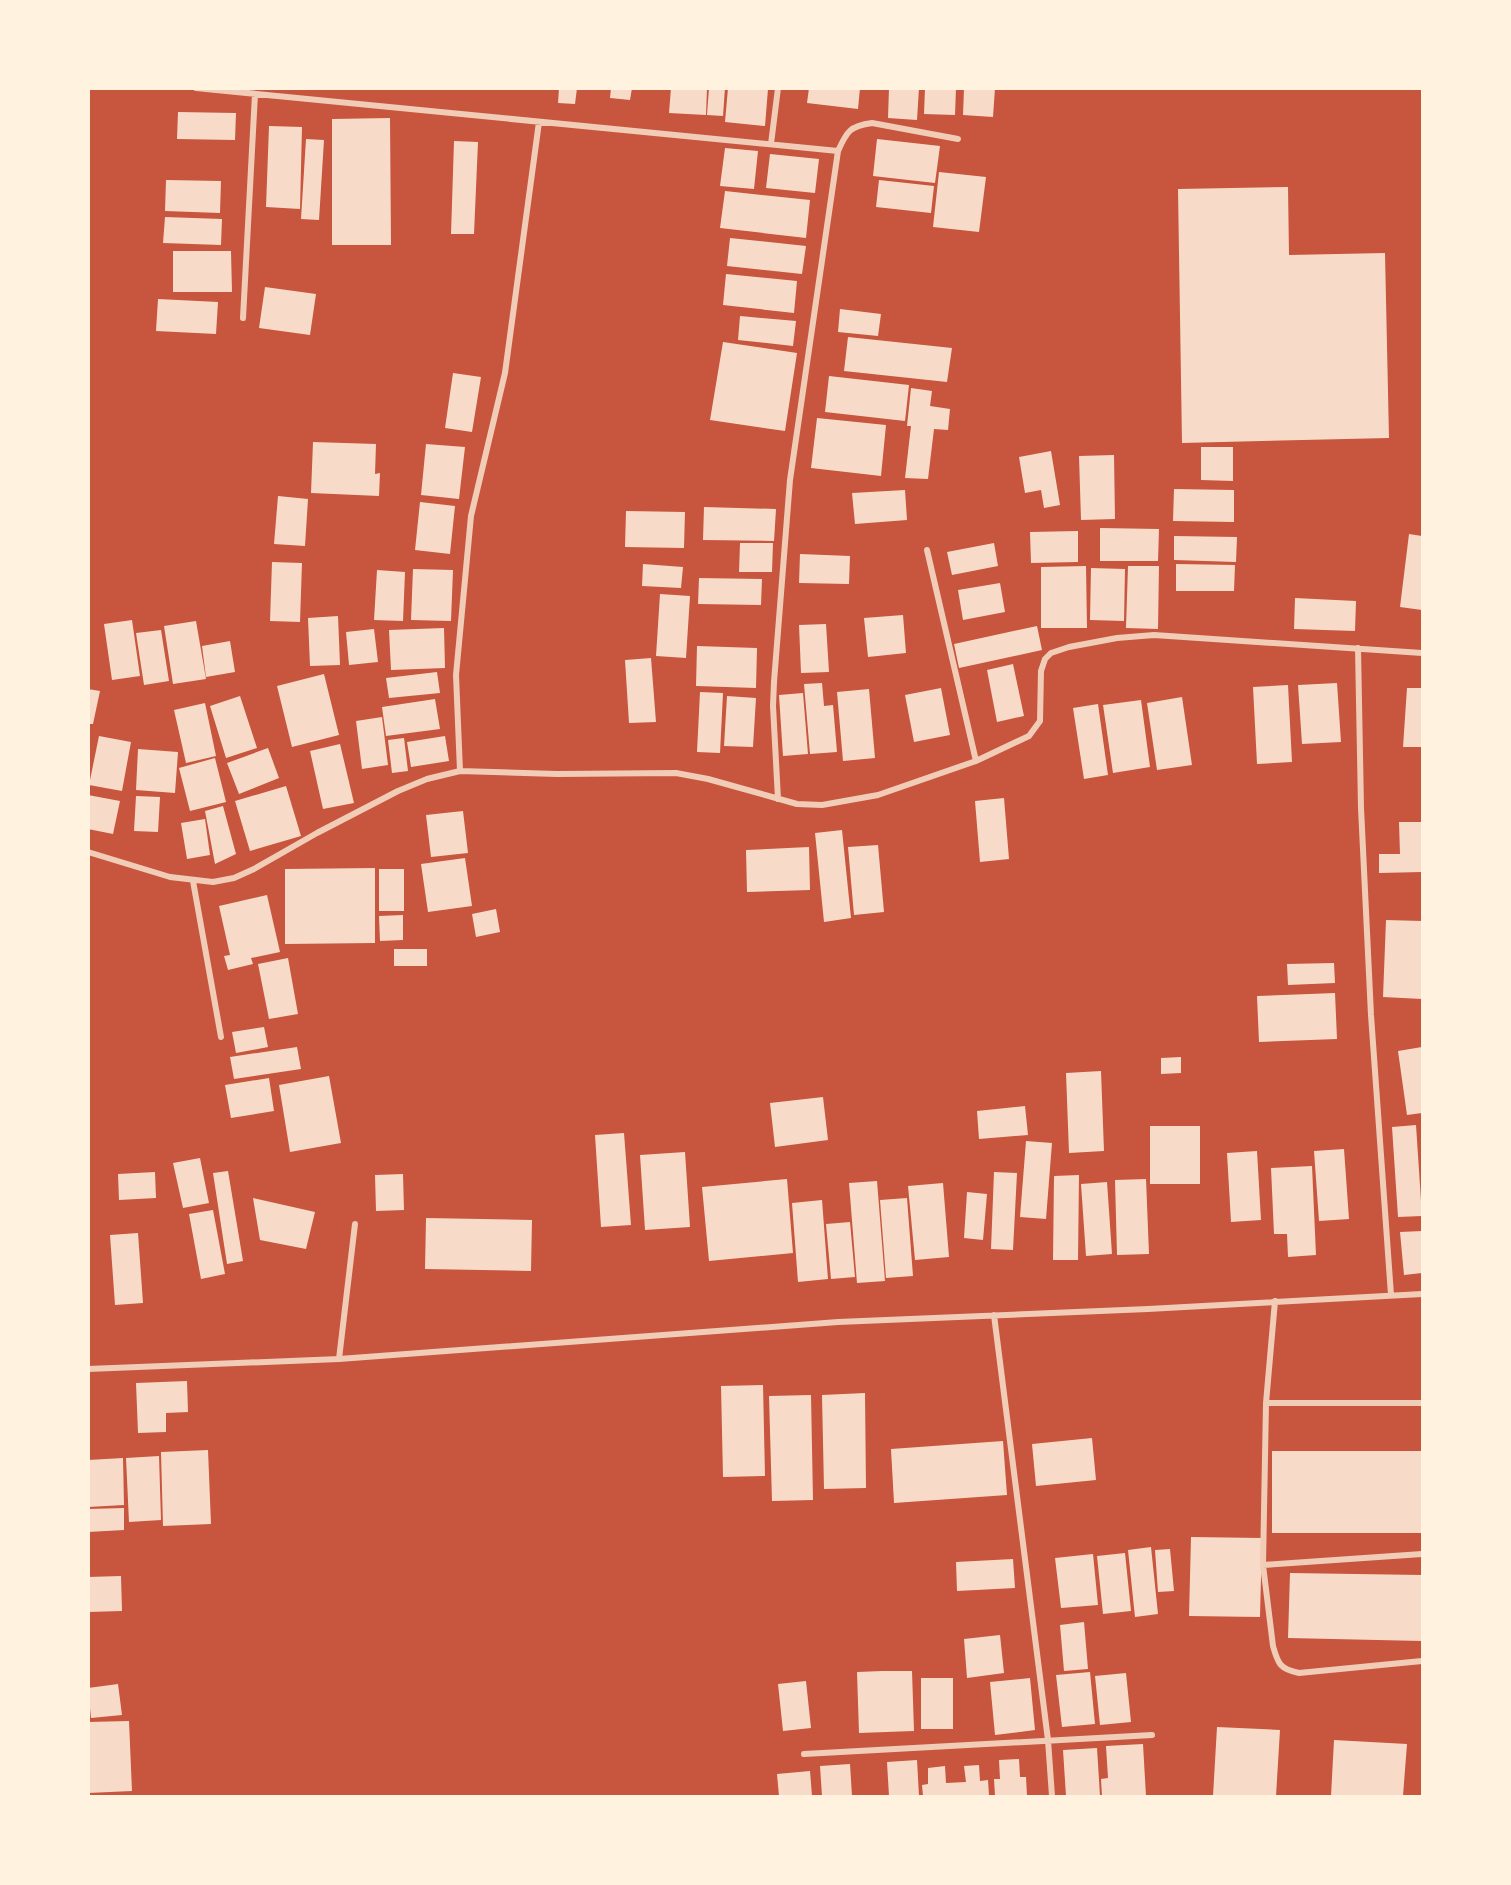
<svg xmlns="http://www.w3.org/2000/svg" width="1511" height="1885" viewBox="0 0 1511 1885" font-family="Karla,sans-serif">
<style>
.building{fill:#f7dbc8}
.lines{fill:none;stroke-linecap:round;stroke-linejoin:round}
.minor{stroke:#f1ccb7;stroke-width:6}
</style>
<rect width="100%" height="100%" fill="#c8553d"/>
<path class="building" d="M559,88H577L575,104L558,103Z
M611,88H632L630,100L610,98Z
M671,88H707L706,115L669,113Z
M709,88H725L723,116L707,115Z
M728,88L768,89L765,126L725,122Z
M809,88H860L858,109L807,103Z
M889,88H919L917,120L888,118Z
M925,88H956L955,115L924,114Z
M964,88H995L993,117L963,115Z
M178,112L236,113L235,140L177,139Z
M390,118L391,245H332V119Z
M269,126L302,127L300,209L266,207Z
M306,139L324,140L319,220L301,219Z
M877,139L940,146L935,183L873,176Z
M454,141L478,142L474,234H451Z
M725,148L758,151L754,189L720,186Z
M770,154L819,159L815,193L766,188Z
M939,172L986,177L979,232L933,227Z
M166,180L221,181L220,213L165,211Z
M879,180L934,186L931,213L876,207Z
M1288,187L1289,255L1385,253L1389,438L1182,443L1178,189Z
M725,191L810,200L806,238L720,228Z
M165,217L222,219L221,245L163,243Z
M730,238L806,246L802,274L727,266Z
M173,251H231L232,292H173Z
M726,274L797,281L794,313L723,305Z
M265,287L316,294L310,335L259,328Z
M158,299L218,302L216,334L156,331Z
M840,309L881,314L878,336L838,332Z
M740,316L796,321L793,346L738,340Z
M848,337L952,348L947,382L844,371Z
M723,342L797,353L785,431L710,420Z
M453,373L481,377L472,432L445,428Z
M829,376L909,385L905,421L825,412Z
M911,388L932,391L930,406L950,409L948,430L934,429L928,479L905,478L911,426H907Z
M817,418L886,425L881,476L811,468Z
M313,442L376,444L375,474L380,473L379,496L311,493Z
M426,444L465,447L459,499L421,495Z
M1201,447H1233V481L1201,480Z
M1051,451L1060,505L1044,508L1041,490L1025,493L1019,457Z
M1114,455L1115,519L1081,520L1079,456Z
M1174,489L1234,490V522L1173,521Z
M905,490L907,520L855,524L852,493Z
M278,496L308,499L305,546L274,544Z
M420,502L455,506L450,554L415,550Z
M704,507L776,509L774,541L703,540Z
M626,511L685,512L684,548L625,547Z
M1100,528L1159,529L1158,561H1100Z
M1078,531V562L1031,563L1030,532Z
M1409,534L1422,536V610L1400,607Z
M1174,536L1237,537L1236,562L1174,560Z
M740,543H773L772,572H739Z
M994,543L998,566L952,575L947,552Z
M800,554L850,556L849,584L799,583Z
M272,562L302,563L300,622L270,621Z
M643,564L683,567L681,588L642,586Z
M1176,564L1235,565L1234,591H1176Z
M1086,566L1087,628H1041V567Z
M1128,566H1159L1158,629L1126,628Z
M1091,568L1125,569L1124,621L1090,620Z
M413,569L453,570L451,621L411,620Z
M377,570L405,572L403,621L374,620Z
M699,578L762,579L761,605L698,604Z
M1000,583L1005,612L963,620L958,590Z
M660,594L690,596L686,658L656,656Z
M1295,598L1356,601L1355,631L1294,629Z
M903,615L906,653L868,657L864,618Z
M338,616L340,665L310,666L308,618Z
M132,620L140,676L112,680L104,624Z
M196,621L206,679L173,684L164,626Z
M826,624L829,672L801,673L799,625Z
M1037,626L1042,650L959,668L954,644Z
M444,628L445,668L391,670L389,630Z
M374,629L378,662L349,665L346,632Z
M161,630L169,681L144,685L136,633Z
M230,641L235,672L206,677L202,646Z
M697,646L757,648L756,688L696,686Z
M651,658L656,722L629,723L625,660Z
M1013,664L1024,716L997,722L987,670Z
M437,672L440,693L389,698L386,678Z
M324,674L339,735L292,747L277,686Z
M822,683L824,706L833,705L837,752L810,754L804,684Z
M1337,683L1341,742L1302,744L1298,685Z
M1288,685L1292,762L1257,764L1253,687Z
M941,688L950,735L914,742L905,695Z
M1407,688H1422V747H1403Z
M88,689L100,691L93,724H88Z
M869,689L875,758L843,761L837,692Z
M700,692L723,693L720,753L697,752Z
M803,693L808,754L783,756L779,695Z
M240,696L257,748L226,758L210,706Z
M727,696L756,698L753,747L724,746Z
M1182,697L1192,765L1157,770L1147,703Z
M435,699L440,729L386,736L382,707Z
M1141,700L1150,767L1113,773L1103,705Z
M205,703L216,756L186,763L174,710Z
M1098,704L1108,775L1084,779L1073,708Z
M382,717L388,765L362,769L356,721Z
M99,736L131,742L122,791L89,785Z
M445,736L449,761L411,767L407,742Z
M404,738L408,771L392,773L388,740Z
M340,744L354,803L323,809L310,751Z
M268,748L279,778L239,794L227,763Z
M138,749L178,752L175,793L136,790Z
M215,758L226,802L190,811L179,768Z
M286,786L301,836L250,851L235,801Z
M88,795L120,801L113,834L88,829Z
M136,796L160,797L158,832L134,831Z
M1004,798L1009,859L980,862L975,801Z
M223,806L236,854L215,864L205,811Z
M463,811L468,853L431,857L426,815Z
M205,819L210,855L187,859L181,823Z
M1399,822H1422V872L1379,873V854H1400Z
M842,830L851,918L824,922L815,833Z
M878,845L884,912L854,915L848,847Z
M809,847L810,890L747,892L746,850Z
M465,858L472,906L428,912L421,864Z
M375,868V943L285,944V869Z
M379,869H404V911H379Z
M267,895L280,952L251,958L253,964L228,970L224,956L230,955L219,906Z
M496,909L500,932L476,937L472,914Z
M403,915V940L380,941L379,916Z
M1386,920L1422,921V999L1383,997Z
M394,949H427V966H394Z
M288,958L298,1014L269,1019L258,964Z
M1334,963L1335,983L1288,985L1287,964Z
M1335,993L1337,1039L1259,1042L1257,996Z
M264,1027L268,1047L236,1053L232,1032Z
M297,1047L301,1069L234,1079L230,1057Z
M1422,1047V1113L1407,1115L1398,1051Z
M1181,1057V1073L1161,1074V1058Z
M1101,1071L1104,1151L1069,1153L1066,1073Z
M329,1076L341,1143L290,1152L279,1085Z
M269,1078L274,1111L231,1118L225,1085Z
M823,1097L828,1140L775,1147L770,1103Z
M1025,1106L1028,1135L979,1139L977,1111Z
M1416,1125L1422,1216L1398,1217L1392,1127Z
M1150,1126H1200V1184H1150Z
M624,1133L631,1225L601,1227L595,1135Z
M1026,1141L1052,1143L1046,1219L1020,1217Z
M1344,1149L1349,1219L1319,1221L1314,1151Z
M1257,1151L1261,1220L1231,1222L1227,1153Z
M685,1152L690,1227L645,1230L640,1155Z
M200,1158L209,1203L183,1208L173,1163Z
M1312,1166L1316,1255L1288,1257L1287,1234H1274L1271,1168Z
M228,1171L243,1261L227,1264L213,1173Z
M155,1172L156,1198L119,1200L118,1174Z
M994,1172L1017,1173L1013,1250L991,1249Z
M403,1174L404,1210L376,1211L375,1175Z
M1079,1175L1078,1260H1053L1054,1176Z
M787,1179L793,1253L709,1261L702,1187Z
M1146,1179L1149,1254L1117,1255L1115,1180Z
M877,1181L885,1281L857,1283L849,1183Z
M1107,1182L1112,1254L1086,1256L1081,1184Z
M943,1183L949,1257L915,1260L908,1186Z
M967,1192L987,1194L983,1240L964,1238Z
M253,1198L315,1212L306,1249L260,1240Z
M907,1198L913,1276L886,1278L880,1200Z
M822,1200L828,1279L798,1282L792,1203Z
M213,1210L225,1274L201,1279L189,1214Z
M426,1218L532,1220L531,1271L425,1269Z
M850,1222L855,1277L831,1279L826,1224Z
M1422,1231V1273L1404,1275L1400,1232Z
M138,1233L143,1303L115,1305L110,1235Z
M187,1381L188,1412L166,1413V1432L138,1433L136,1383Z
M763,1385L765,1476L723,1477L721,1386Z
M865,1393L866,1488L824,1489L822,1395Z
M811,1395L813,1500L772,1501L769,1396Z
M1092,1438L1096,1480L1036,1486L1032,1444Z
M1003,1441L1007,1495L894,1503L891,1449Z
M208,1450L211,1524L163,1526L161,1452Z
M1272,1451H1422V1533H1272Z
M159,1456L161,1520L129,1522L126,1458Z
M123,1458L124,1505L88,1507V1460Z
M124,1508V1530L88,1532V1509Z
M1191,1537L1262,1538L1260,1617L1189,1616Z
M1151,1547L1158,1614L1135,1617L1128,1550Z
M1170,1549L1174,1591L1158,1592L1155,1550Z
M1125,1553L1131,1611L1103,1614L1097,1556Z
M1093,1554L1098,1605L1061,1608L1055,1558Z
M1013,1559L1015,1588L957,1591L956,1562Z
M1290,1573L1422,1575V1641L1288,1638Z
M121,1576L122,1611L88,1612V1577Z
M1084,1622L1088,1669L1064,1671L1060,1625Z
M1000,1635L1004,1673L967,1678L964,1639Z
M882,1671H912L914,1731L859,1733L857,1672Z
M1090,1672L1095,1724L1062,1727L1056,1675Z
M1126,1673L1131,1722L1100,1725L1095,1676Z
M921,1678H953V1729H921Z
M1030,1678L1035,1730L995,1735L990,1682Z
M806,1681L811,1728L783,1731L778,1684Z
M118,1684L122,1715L91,1718L88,1688Z
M129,1721L132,1791L88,1793V1722Z
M1217,1727L1280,1730L1276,1796H1213Z
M1334,1740L1407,1744L1403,1796H1331Z
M1143,1744L1146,1796H1102L1101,1779L1108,1778L1106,1746Z
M1097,1748L1100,1796H1066L1063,1750Z
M1019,1759L1020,1777H1026L1027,1796H995L994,1779H1000L999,1760Z
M917,1760L919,1796H889L887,1762Z
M850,1764L852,1796H822L820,1766Z
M979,1765L980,1781L988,1780L989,1796H923L922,1785L928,1784V1768L945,1766L946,1783L966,1782L964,1766Z
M810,1771L812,1796H779L777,1774Z"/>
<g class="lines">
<path class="minor" d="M196,88L838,151
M771,144L778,88
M243,318L255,94
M927,550L976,761
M1358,648L1361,808L1371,1015L1391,1295
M460,771L456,675L471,516L505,373L539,122
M778,799L773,706L774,682L790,480L838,151C847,131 850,126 872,123L958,139
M88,852L170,877L213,882L234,878L254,869L317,833L398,791L427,779L460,771L557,774L676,773L708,779L797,804L822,805L878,795L976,761L1029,736L1040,721L1041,671L1045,659L1051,653L1069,647L1117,638L1154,635L1422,653
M193,881L221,1037
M1275,1301L1266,1403L1263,1565L1273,1646C1278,1664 1280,1669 1299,1673L1422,1661
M994,1315L1048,1740L1052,1796
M339,1359L355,1224
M88,1369L339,1359L838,1322L1148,1309L1422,1294
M1266,1403H1422
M1263,1565L1422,1554
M804,1754L1152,1735"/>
</g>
<rect width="1511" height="1885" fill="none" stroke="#fff3e0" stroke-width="180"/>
</svg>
